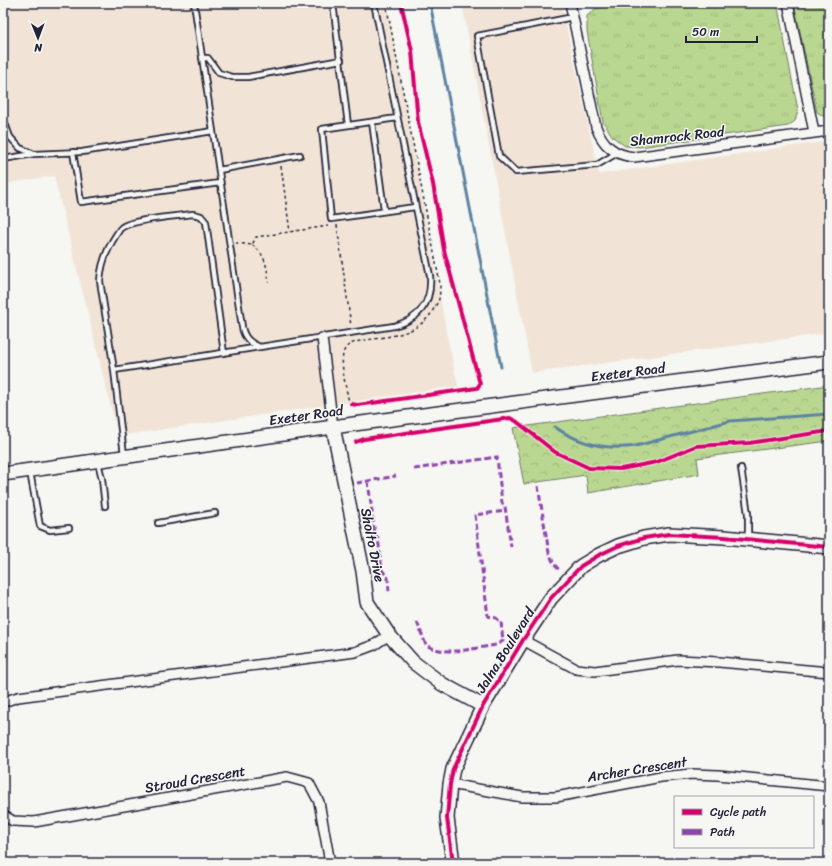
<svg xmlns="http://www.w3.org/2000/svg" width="832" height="866" viewBox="0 0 832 866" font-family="Sriracha,sans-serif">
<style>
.built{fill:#f1e4d6}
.grass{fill:url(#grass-tufts);stroke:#6e7c66}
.forest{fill:url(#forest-crowns);stroke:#6e7c66}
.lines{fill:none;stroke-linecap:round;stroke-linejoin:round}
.stream{stroke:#5d83a2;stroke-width:3}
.lane-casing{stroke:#22223b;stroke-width:8}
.street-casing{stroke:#22223b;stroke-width:12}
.secondary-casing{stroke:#22223b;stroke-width:16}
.path{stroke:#22223b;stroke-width:1.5;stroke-dasharray:3 3;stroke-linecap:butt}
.lane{stroke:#f6f6f2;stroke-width:4.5}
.street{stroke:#f6f6f2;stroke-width:9}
.secondary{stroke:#f6f6f2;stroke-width:13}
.quiet{stroke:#8e44ad;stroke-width:3;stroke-dasharray:6 3;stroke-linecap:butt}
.cycleway-casing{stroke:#f6f6f2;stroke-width:6}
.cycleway{stroke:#d6006c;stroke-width:4}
.labels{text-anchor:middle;stroke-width:3;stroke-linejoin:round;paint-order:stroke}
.street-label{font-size:14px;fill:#22223b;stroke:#f6f6f2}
</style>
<defs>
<pattern id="grass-tufts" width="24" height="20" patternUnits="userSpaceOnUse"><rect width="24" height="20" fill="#b9d790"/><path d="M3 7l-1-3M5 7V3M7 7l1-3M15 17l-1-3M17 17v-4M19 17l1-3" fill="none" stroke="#9fb87d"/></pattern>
<pattern id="forest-crowns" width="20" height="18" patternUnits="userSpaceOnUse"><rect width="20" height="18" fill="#b9d790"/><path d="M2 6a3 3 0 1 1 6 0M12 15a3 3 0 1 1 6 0" fill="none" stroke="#9fb87d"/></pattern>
</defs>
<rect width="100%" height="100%" fill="#f6f6f2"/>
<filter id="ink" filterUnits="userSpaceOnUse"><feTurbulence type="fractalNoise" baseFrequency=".025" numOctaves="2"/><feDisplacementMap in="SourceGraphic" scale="8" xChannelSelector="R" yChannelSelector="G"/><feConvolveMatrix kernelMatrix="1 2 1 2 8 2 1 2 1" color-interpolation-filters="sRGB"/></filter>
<g filter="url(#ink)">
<path class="built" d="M3,3H387L447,335L458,386L118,436L54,176L3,184Z
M462,3H561L599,174L829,141V333L532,373Z"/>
<path class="grass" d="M617,3H777L798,110L795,121L788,126L640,147L625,146L613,137L603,122L587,31V16L595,9Z
M794,3H829V117L823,116L817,112Z"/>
<path class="forest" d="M829,385V441L697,458L699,474L588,493L586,475L524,484L513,428Z"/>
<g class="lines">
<path class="stream" d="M430,3L501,367
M555,427C579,444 607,450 636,446L730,421L829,414"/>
<defs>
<path id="lane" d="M194,3L242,327C244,338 250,343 260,347L394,326C420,319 432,303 430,276L374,3
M333,3L348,125
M573,17L477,36L499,156L516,172L597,165L617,153
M202,58H208L219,73L232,77H248L341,60
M3,118L10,137L20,148L34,154L82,152L213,131
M397,118L322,129L331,219L415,207
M372,122L384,210
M73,152L81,202L220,183
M3,159L34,154
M219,170L300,155
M114,370L260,347
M124,455L114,370L100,281C101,264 107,249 116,235C118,233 119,229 121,228C131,219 179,216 193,214L201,216L206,222L224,353
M98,462L102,479L105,506
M741,468L748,514V537
M30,472L40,526L50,530L69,528
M158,523L215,513"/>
<path id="street" d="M570,3L596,127C603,145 614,155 634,157L829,131
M788,3L814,132
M322,338L333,427
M523,640L576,669L595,671L678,660L719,662L829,672
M3,702L18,697L355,652L374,645L389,635
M450,784L522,797H556L661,777L692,774L718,775L829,786
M3,815L13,821L34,822L287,777L309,783L319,802L330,863"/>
<path id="secondary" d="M333,427L363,571L367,602L389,635L413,662L442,684L483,706
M3,474L354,424L829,362
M453,863L447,818L450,784L453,769L483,706L523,640L551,598L581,566L599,555L618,546L644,538L669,534L724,537L829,547"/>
</defs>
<use href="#lane" class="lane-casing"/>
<use href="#street" class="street-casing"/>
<use href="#secondary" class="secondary-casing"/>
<path class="path" d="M281,166L290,232
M337,225L351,326
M236,243L252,245L256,237L328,226
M252,245C266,254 267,268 269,283
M351,404L349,403C347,390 338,360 345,349C350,342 359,341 367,340C390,336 414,335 430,315C433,310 437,304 439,299C440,294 440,288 440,284L386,3"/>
<use href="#lane" class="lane"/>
<use href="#street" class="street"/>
<use href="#secondary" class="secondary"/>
<path class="quiet" d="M414,469L497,457L502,503L505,507L511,547
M368,481L375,535L378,538L382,570L388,578L389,592
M357,483L396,476
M538,486L549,553L554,564L559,570
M417,622L426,645C446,657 474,648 496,645L503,641L501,622L496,618L488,616L475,515L505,511"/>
<defs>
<path id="cycleway" d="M351,404L358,405L477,388L480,384L444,250L433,184L418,122L412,51L401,3
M356,442L364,439L510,418L516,421L555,452L589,468L621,469L657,462L696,446L749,443L829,431
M453,863L447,818L450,784L453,769L483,706L523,640L551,598L581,566L599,555L618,546L644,538L669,534L724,537L829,547"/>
</defs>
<use href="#cycleway" class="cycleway-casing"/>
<use href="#cycleway" class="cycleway"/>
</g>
</g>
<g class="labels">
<g class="street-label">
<text transform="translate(677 136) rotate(-6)" y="5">Shamrock Road</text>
<text transform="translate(628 372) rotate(-7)" y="5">Exeter Road</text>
<text transform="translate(306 415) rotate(-8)" y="5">Exeter Road</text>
<text transform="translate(373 545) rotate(79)" y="5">Sholto Drive</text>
<text transform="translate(505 650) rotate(-58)" y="5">Jalna Boulevard</text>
<text transform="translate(637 769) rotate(-9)" y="5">Archer Crescent</text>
<text transform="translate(195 779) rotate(-10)" y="5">Stroud Crescent</text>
</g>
</g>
<rect width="832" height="866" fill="none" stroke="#f6f6f2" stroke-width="16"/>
<rect x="8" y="8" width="816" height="850" fill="none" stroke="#22223b" stroke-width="1.5" filter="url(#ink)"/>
<rect x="674" y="796" width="140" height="52" fill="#f6f6f2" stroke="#a1a1a9"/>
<rect x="682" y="809" width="20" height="6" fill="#d6006c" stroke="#a1a1a9"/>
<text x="710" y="816" font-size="12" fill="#22223b">Cycle path</text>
<rect x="682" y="829" width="20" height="6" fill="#8e44ad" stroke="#a1a1a9"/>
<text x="710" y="836" font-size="12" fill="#22223b">Path</text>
<g transform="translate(38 38) rotate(179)" stroke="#f6f6f2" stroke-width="3" paint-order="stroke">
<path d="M0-3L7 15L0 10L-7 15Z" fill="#22223b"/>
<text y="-6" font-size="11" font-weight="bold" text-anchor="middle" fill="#22223b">N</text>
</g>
<path d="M686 36v6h71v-6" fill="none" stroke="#22223b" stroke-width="2"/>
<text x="692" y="36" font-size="12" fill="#22223b" stroke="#f6f6f2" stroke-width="3" paint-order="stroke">50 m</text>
</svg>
